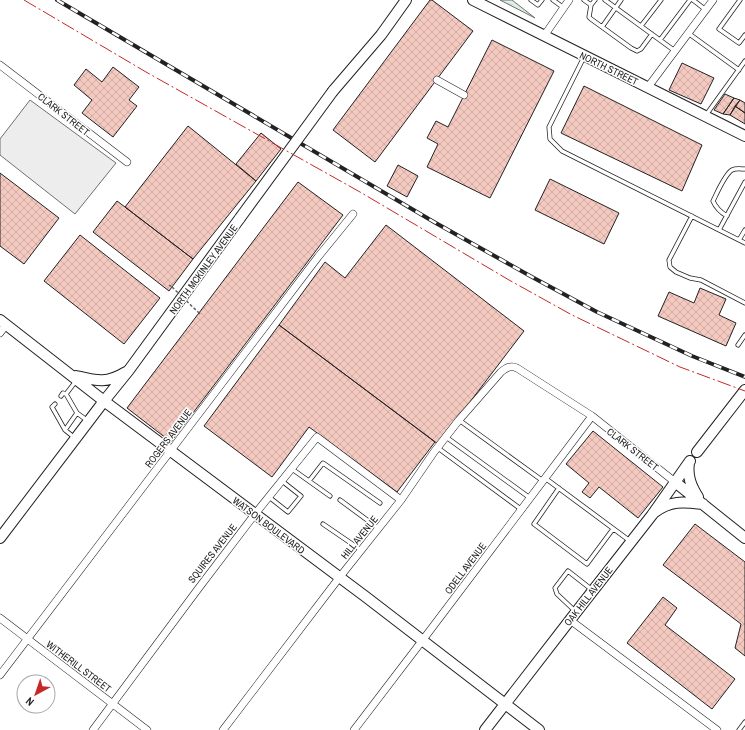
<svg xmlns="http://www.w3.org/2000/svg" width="745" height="730" viewBox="0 0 745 730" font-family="'Archivo Narrow',sans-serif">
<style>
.park{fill:url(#park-tufts);stroke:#6f6f6f}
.parking{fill:#ededed;stroke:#6f6f6f}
.building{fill:url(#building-cross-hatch);stroke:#222}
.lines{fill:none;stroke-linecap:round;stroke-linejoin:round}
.lane-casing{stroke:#222;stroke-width:5}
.street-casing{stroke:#222;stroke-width:8}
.secondary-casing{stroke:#222;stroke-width:12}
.path{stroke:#646464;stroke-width:1.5;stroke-dasharray:3 2;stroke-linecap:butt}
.lane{stroke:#fff;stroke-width:3.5}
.street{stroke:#fff;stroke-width:7}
.secondary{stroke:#fff;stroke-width:10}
.rail-casing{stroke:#222;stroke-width:4}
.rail{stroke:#fff;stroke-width:2.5;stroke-dasharray:8;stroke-linecap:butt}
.secondary-bridge-casing{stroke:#222;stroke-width:12;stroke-linecap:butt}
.path-bridge{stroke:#646464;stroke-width:1.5;stroke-dasharray:3 2;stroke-linecap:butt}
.secondary-bridge{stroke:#fff;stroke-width:10}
.power{stroke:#c62828;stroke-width:1;stroke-dasharray:14 3 2 3;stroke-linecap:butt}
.labels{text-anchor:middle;stroke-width:3;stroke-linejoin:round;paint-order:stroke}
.street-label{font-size:10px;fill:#222;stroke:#fff}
</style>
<defs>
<pattern id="park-tufts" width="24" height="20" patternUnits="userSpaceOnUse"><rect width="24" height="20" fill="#e0efe3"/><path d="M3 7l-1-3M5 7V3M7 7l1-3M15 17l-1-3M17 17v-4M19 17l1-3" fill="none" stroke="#c0cdc2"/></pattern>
<pattern id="building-cross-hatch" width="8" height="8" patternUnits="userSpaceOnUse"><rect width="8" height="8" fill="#f3c9c0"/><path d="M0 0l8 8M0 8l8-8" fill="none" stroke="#d0aca5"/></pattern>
</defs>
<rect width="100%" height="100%" fill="#fff"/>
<path class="park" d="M500,0H512L535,18Z"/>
<path class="parking" d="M30,100L116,163L75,214L0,155V139Z"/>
<path class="building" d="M430,0H432L473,31L375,162L333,130Z
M492,40L554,71L490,198L427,167L438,144L427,138L436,121L448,127Z
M682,63L714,78L701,104L669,90Z
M113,67L139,87L129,100L137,106L113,137L82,113L92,100L74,85L86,69L102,82Z
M584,86L702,145L682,191L561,133Z
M725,94L734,98L723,114L714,110Z
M734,98L740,100L730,115L723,114Z
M740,100L745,103V113L735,106Z
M735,106L745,113V124L730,115Z
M188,126L256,181L193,259L125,207Z
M261,133L281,149L256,181L236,164Z
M398,165L418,176L407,197L387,186Z
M0,173L59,218L24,264L0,246Z
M550,179L619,213L604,244L535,210Z
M298,182L343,215L171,442L127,408Z
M117,201L125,207L193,259L169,291L93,232Z
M386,225L524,331L438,444L279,325L325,262L345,278Z
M80,235L160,298L124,344L44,281Z
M700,288L726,299L719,315L736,323L726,346L658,316L669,292L694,303Z
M279,325L435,442L397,492L309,427L272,477L204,426Z
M593,431L663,487L638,518L599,487L590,498L582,492L589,483L566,464Z
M695,524L745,562V656L735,648L741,624L663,565Z
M663,597L677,608L665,625L735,679L712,709L627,643Z"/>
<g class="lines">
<defs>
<path id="lane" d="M531,0L538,5L542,0
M553,0L564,8
M584,0L591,5L595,0
M605,0L675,51
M693,0L706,10
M740,0L719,29L739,43L745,35
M591,5L589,17L591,19L631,48L637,51L641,49L652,34
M641,26L661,0
M602,27L621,0
M688,33L739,70
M660,40L690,0
M584,57L549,127L550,139L562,151L745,243
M706,115L745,61
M692,216L669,260L670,267L676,272L690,278L701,280L745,303
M727,216C720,212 716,208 713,201C717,193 725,174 732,170C736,168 741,169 745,169
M719,230L745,182
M739,240L745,230
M738,345L745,335
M61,396L63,393L66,394L76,381
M55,404L52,407L65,430L75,438
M77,413L88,421
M459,420L543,481
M65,430L77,413L66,394
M446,437L530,498
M438,448L522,510
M292,469L330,496
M545,478L630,541
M309,481L323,463L380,503
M559,488L534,524L587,564L613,529
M269,497L288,512L301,496L282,481
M340,500L378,528
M323,524L361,550
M575,611L557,594L555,588L568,571L591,589
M739,730L745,722"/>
<path id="street" d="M544,36L569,0
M0,65L127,162
M437,80L464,95
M648,87L713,0
M0,333L6,325
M0,618L147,730
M570,620L717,730
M0,675L318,257L353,214
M93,730L198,589L255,514L317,437L401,500
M223,730L339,578L401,500L434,452L459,420L501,372C506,368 510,365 517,368L592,416L675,482
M354,730L422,641L592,416"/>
<path id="secondary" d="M473,0L745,136
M333,91L381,35L406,0
M0,320L104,401L366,597L539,730
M76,376C97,381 106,384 126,372
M697,452L745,390
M689,463C687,476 691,486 698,497
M675,482L745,538
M655,512C671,500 684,502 703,504
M0,538L104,401L129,370L240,218
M485,730L570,620L652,515L690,461"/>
</defs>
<use href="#lane" class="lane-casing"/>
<use href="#street" class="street-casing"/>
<use href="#secondary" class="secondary-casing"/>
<path class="path" d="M169,285L172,287
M199,313L200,314"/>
<use href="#lane" class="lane"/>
<use href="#street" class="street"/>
<use href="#secondary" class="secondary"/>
<defs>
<path id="rail" d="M57,0L434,222L532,277L597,312L692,356L745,377"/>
</defs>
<use href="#rail" class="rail-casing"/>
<use href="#rail" class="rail"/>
<defs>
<path id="secondary-bridge" d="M240,218L333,91"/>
</defs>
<use href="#secondary-bridge" class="secondary-bridge-casing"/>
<path class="path-bridge" d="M172,287L199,313"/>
<use href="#secondary-bridge" class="secondary-bridge"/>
<path class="power" d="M24,0L146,72L360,192L509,280L572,315L680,367L745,391"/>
</g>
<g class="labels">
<g class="street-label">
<text transform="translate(609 68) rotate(26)" y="4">NORTH STREET</text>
<text transform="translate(64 114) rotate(38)" y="4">CLARK STREET</text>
<text transform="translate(203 269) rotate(-54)" y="4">NORTH MCKINLEY AVENUE</text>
<text transform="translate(168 438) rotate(-53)" y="4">ROGERS AVENUE</text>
<text transform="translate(633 449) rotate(38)" y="4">CLARK STREET</text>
<text transform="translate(269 525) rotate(37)" y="4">WATSON BOULEVARD</text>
<text transform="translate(359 537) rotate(-51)" y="4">HILL AVENUE</text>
<text transform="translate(212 553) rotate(-52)" y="4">SQUIRES AVENUE</text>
<text transform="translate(465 568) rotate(-53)" y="4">ODELL AVENUE</text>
<text transform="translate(588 596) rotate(-52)" y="4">OAK HILL AVENUE</text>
<text transform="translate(79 666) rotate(37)" y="4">WITHERILL STREET</text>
</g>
</g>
<g transform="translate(36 694) rotate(220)"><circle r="19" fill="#ffffff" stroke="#a7a7a7"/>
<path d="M0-3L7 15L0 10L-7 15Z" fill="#c62828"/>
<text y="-6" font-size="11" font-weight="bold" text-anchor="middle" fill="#222222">N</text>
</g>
</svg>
